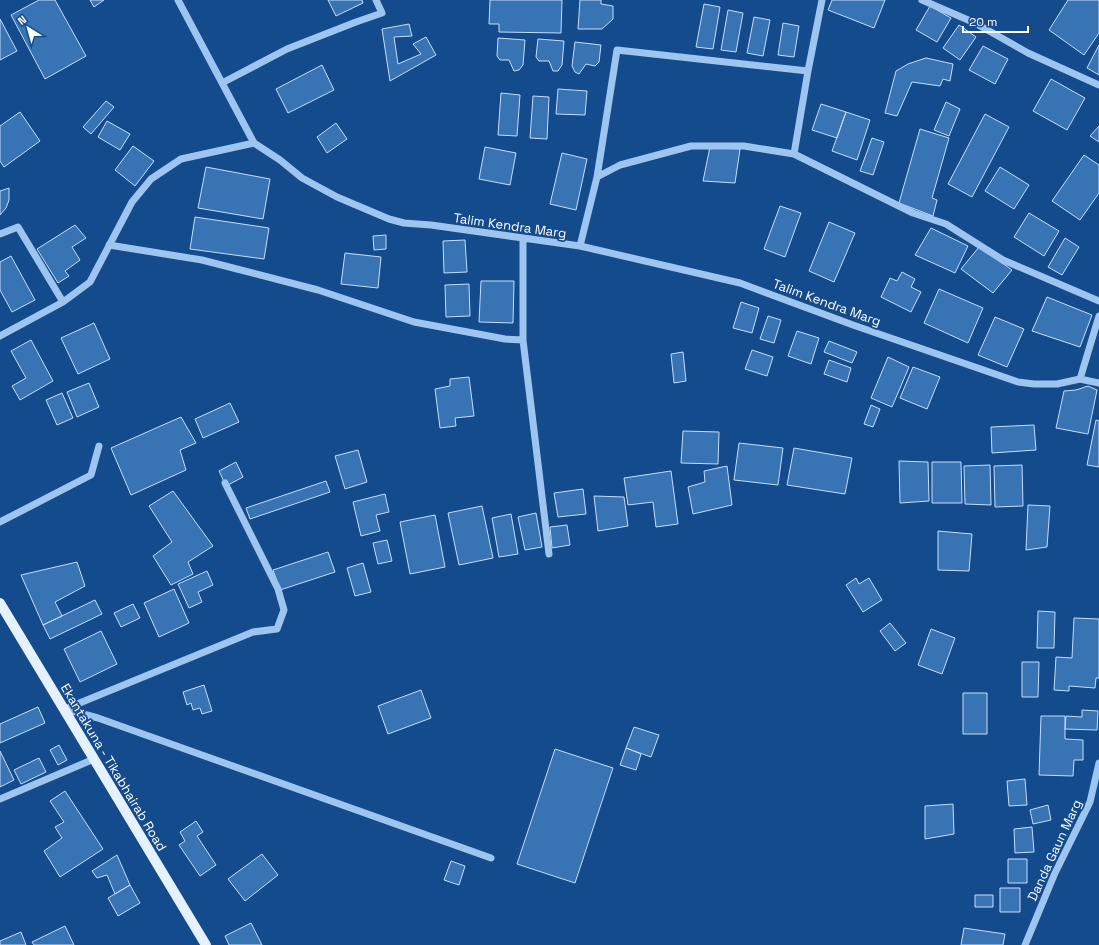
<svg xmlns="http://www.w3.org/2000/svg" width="1099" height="945" viewBox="0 0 1099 945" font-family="'Space Grotesk',sans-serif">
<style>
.building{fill:#3873b3;stroke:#c4defc}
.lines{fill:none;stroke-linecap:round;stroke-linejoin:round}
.minor{stroke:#9dc5f0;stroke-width:7}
.major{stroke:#e6f1ff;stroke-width:10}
.labels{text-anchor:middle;stroke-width:3.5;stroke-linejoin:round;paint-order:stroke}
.street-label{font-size:13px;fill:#fff;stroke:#144b8c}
</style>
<rect width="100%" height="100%" fill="#144b8c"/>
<path class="building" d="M39,0H55L86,56L45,79L11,15Z
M90,0H104L94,7Z
M328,0H362L363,3L336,16Z
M490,0H562L561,33L499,32V24H489Z
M580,0H601V4L613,6V19L602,29H578Z
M832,0H885L874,28L828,10Z
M1068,0H1099V33L1084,55L1049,30Z
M704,4L720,7L713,49L696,47Z
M930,6L951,18L937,42L916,30Z
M728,10L743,13L736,52L721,50Z
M754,17L770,20L763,56L747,53Z
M0,19L17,51L0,60Z
M783,23L799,26L794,57L778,55Z
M409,24L412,36L394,37L398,64L421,54L413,44L426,37L436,55L390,81L382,29Z
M959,25L976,37L960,60L943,48Z
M498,38L525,40L523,65L519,70L514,71L509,60H500L497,56Z
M538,39L564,41L562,65L558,71H553L549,61H539L536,57Z
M575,42L601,45L599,62L595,66L586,64L579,74L575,72L572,66Z
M1099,45V75L1087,68Z
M983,46L1008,59L995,84L969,70Z
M926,58L953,64L950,81L943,79L940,86L912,82L897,116L885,113L896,71L908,64Z
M322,65L334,90L288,113L276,89Z
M1051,79L1085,98L1067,130L1033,111Z
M558,89L587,91L585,115L556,114Z
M501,93L520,95L517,136L498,135Z
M533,96L549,97L547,139L530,138Z
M106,101L114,107L91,134L83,127Z
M946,102L960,109L949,136L934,130Z
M821,104L846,112L837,138L812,130Z
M20,112L40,141L4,167L0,161V126Z
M846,112L870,120L857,160L832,151Z
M985,114L1009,127L972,197L948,184Z
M107,121L130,134L120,150L98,137Z
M336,123L347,139L327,153L317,137Z
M1099,126V142L1090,136Z
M920,129L949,138L932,198L937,200L933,216L899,203Z
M872,138L884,142L873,175L860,171Z
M133,146L154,161L135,186L115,170Z
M485,147L516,153L510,185L479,179Z
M710,147L740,149L735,183L703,181Z
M562,153L587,159L576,210L550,204Z
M1084,155L1099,165V193L1080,220L1052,201Z
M206,167L270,179L263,219L198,208Z
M1000,167L1029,185L1014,209L985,191Z
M9,188V200L6,208L0,215V191Z
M780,206L801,213L785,257L764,249Z
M1029,213L1059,231L1044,256L1014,237Z
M195,217L269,228L264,259L190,249Z
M829,222L855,233L834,282L809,271Z
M75,225L86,238L72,247L80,260L65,271L69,276L58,283L37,249Z
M931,228L968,246L955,273L915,255Z
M386,235V249L374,250L373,236Z
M1065,238L1079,247L1062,275L1048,267Z
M465,240L467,272L444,273L443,241Z
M979,247L1012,270L993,293L961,269Z
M345,253L381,257L378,288L341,284Z
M11,256L35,300L12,312L0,290V262Z
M902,272L915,279L911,287L921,292L911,312L881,297L890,278L897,281Z
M481,281H514L513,323L479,322Z
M469,284L470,316L446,317L445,285Z
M939,289L983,308L968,343L924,323Z
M1047,297L1092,315L1080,347L1032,331Z
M741,302L759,308L752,333L733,328Z
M768,316L781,320L774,343L760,339Z
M995,317L1024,329L1007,367L978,355Z
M94,323L110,359L78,374L61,338Z
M797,331L819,338L811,364L788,356Z
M31,340L53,381L20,400L12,386L26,378L11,351Z
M829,341L857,352L852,363L824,352Z
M752,350L773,357L767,376L745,369Z
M683,352L686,381L674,383L671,354Z
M888,357L909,367L892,407L871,398Z
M829,360L851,368L847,382L824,374Z
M913,367L940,377L927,409L900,398Z
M469,377L474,416L455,418L456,426L440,428L435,389L450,386V379Z
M89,383L99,407L77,417L67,392Z
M1088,386L1097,390L1088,434L1056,428L1064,391L1076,390Z
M62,393L73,418L57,425L46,400Z
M230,403L239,422L203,438L195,419Z
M871,405L880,409L873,427L864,424Z
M181,417L196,443L180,450L186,470L131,495L111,448Z
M1096,420L1099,421V467L1087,465Z
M1034,425L1036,450L992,453L991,427Z
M683,431L719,432L718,464L681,463Z
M739,443L783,448L778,485L734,480Z
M794,448L852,458L845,494L787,485Z
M358,450L367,482L345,489L335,456Z
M899,461L928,462L929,501L900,503Z
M236,462L243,477L226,486L219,471Z
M932,462H961L962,503H932Z
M990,465L991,505L965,504L964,466Z
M1022,465L1023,506L995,507L994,466Z
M727,466L732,505L693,514L688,487L705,482L704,471Z
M671,471L678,524L656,527L653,502L628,505L624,478Z
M326,481L330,492L250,519L246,508Z
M583,489L586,514L558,517L554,493Z
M173,491L213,546L188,562L193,574L171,585L153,556L172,542L149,506Z
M385,494L389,512L376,515L380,531L361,536L353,502Z
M594,496L624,497L628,526L598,531Z
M1028,505L1050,506L1047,547L1026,550Z
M482,506L493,558L459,565L448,513Z
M536,513L542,547L525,550L518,517Z
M511,514L518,554L499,557L492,518Z
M435,515L445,567L410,574L400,522Z
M567,525L570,545L552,548L550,527Z
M938,531L972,534L969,571L938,570Z
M387,540L392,561L378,564L373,543Z
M328,552L335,572L280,590L273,570Z
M77,562L85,586L55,602L62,616L43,625L21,575Z
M363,563L371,592L355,596L347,568Z
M207,571L213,585L198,592L202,602L189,608L178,584Z
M856,578L859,584L869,578L882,600L863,612L846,585Z
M174,589L189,623L159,637L144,603Z
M95,600L102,614L50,639L43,625Z
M133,604L140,618L121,627L114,613Z
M1038,611L1055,612L1054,648H1037Z
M1074,618L1099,619V678H1096L1095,688L1069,686V691L1054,690L1056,657L1072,658Z
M890,623L906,643L895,651L880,631Z
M931,629L955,638L942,674L918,665Z
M101,631L117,664L80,682L64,649Z
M1022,662H1039L1038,697H1022Z
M204,685L212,711L202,714L200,708L193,710L191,703L187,705L183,692Z
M421,690L431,718L388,734L378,706Z
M963,693H987V734H963Z
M38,707L45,723L0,743V724Z
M1082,710L1098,711L1097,730L1065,729L1066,716L1082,717Z
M1041,716H1065V739L1083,740V760H1074L1073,776L1039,775Z
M634,727L659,735L651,757L626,748Z
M59,745L67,760L58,765L50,750Z
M626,748L641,754L636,770L620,765Z
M555,749L613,768L575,883L517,864Z
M0,751L14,780L0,787Z
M39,758L46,772L21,784L14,770Z
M1025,779L1027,805L1009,806L1007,781Z
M65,791L103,849L60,877L44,851L62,838L55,827L64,822L50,801Z
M953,804L954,834L925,839V806Z
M1048,805L1051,820L1033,824L1030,810Z
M196,821L203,832L197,836L216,865L200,876L179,845L185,841L180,832Z
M1032,827L1034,852L1015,853L1014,829Z
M262,854L278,875L245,901L228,879Z
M117,855L130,885L115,894L107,875L97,878L92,871Z
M1008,859H1027V883H1008Z
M451,861L465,866L459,885L444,880Z
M130,885L140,903L118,916L108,898Z
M1000,888H1020V912H1000Z
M975,895H993V907H975Z
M251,923L262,945H229L225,936Z
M65,926L74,945H34L32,942Z
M964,928L1005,934L1003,945H961Z
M21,932L26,945H0V941Z"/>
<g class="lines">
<path class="minor" d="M178,0L254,143
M922,0L975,23L1028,53L1099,85
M222,83L287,49L356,22L382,13L376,0
M794,154L913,213L946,224L1003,260L1099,301
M597,177L617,50L808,71
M0,234L18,227L63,302
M109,245L202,260L318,290L414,322L505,339L523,340V239
M580,246L597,177L620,165L691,146H744L794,154L808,71L822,0
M0,336L63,302L90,282L132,202L151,179L181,159L254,143L280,160L302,178L337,197L389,219L404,223L431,225L580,246L740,283L853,325L1018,382L1034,384H1057L1080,379L1099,383
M523,340L549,554
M1080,379L1099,316
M0,522L91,475L99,446
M65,709L98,718L491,858
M65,709L253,632L277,629L284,610L278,589L225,483
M0,799L94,759
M1025,945L1055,873L1090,802L1099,763"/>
<path class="major" d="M0,603L206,945"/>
</g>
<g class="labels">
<g class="street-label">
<text transform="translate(510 225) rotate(8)" y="5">Talim Kendra Marg</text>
<text transform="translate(827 302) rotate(20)" y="5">Talim Kendra Marg</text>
<text transform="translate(114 767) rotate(59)" y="5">Ekantakuna - Tikabhairab Road</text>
<text transform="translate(1054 850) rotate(-65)" y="5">Danda Gaun Marg</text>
</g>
</g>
<g transform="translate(28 28) rotate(323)" stroke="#144b8c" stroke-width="3" paint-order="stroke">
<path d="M0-3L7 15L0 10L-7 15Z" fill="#ffffff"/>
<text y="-6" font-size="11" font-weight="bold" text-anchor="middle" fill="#ffffff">N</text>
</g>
<path d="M963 26v6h65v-6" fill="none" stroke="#ffffff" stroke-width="2"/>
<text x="969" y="26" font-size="12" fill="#ffffff" stroke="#144b8c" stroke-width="3" paint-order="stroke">20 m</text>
</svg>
